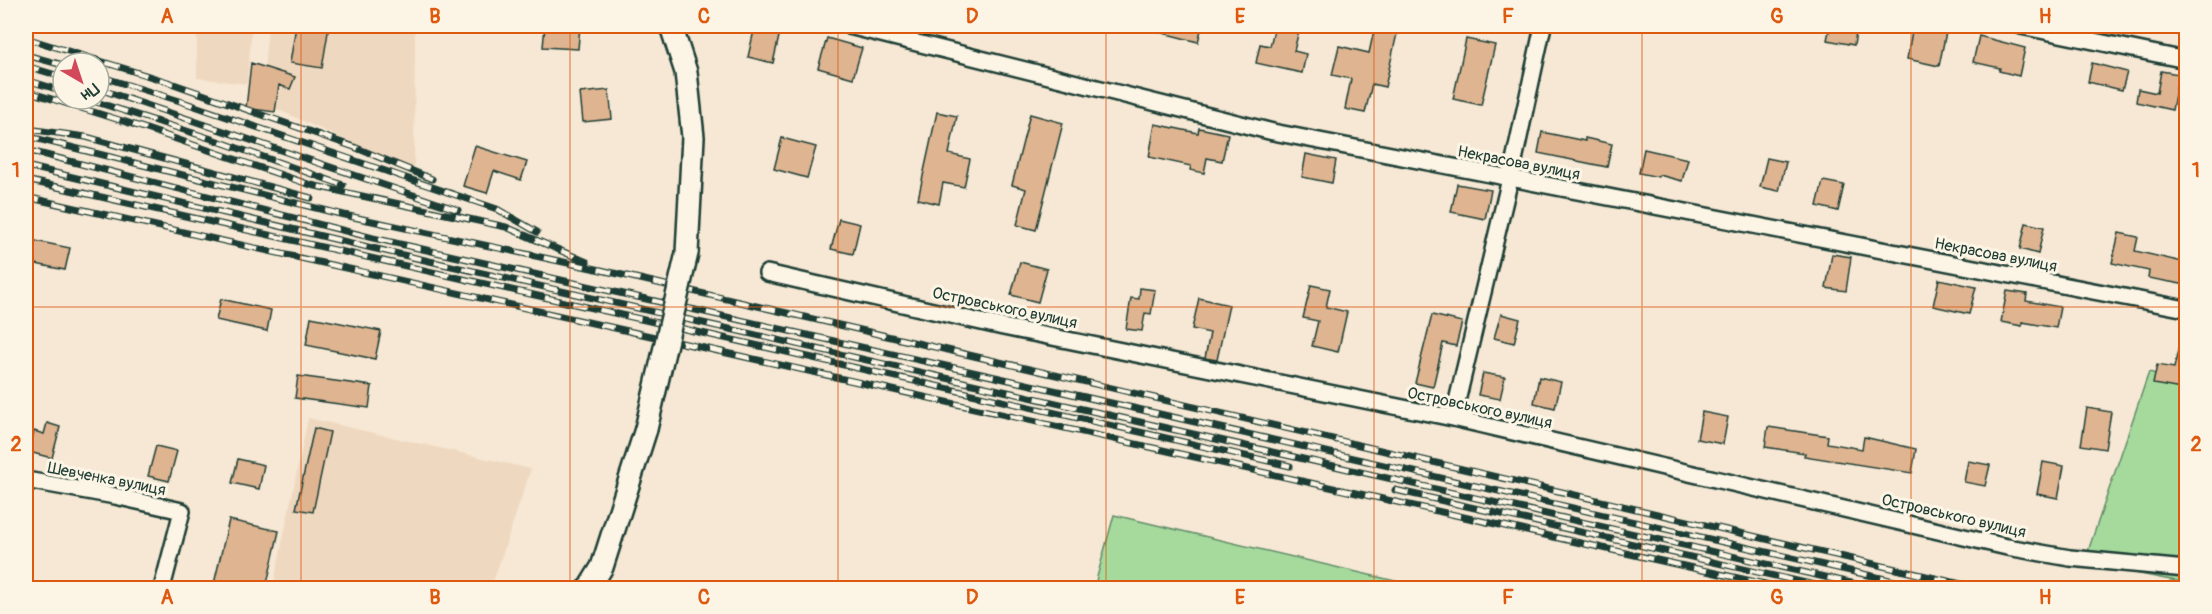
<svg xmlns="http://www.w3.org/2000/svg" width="2212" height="614" viewBox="0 0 2212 614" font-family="Pangolin,sans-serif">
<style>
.built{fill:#efd8c0}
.green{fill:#a6da9d;stroke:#628c68;stroke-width:1.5}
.building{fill:#dfb490;stroke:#1f3d34;stroke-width:1.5}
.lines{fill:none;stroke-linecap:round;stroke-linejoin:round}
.street-casing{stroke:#1f3d34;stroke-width:20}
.secondary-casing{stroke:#1f3d34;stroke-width:26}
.street{stroke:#fcf5e5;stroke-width:15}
.secondary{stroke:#fcf5e5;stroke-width:21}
.rail-casing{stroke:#1f3d34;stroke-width:7}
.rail{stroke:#fcf5e5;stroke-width:4.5;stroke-dasharray:14;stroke-linecap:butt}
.secondary-bridge-casing{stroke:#1f3d34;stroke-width:26;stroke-linecap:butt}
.secondary-bridge{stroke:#fcf5e5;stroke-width:21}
.grid{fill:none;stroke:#de580e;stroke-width:1.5;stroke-opacity:0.55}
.labels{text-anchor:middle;stroke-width:6;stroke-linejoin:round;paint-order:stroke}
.street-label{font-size:16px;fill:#1f3d34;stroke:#fcf5e5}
.neatline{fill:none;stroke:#de580e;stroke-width:2}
.grid-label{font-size:20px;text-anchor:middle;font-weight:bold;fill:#de580e}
</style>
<rect width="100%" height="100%" fill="#f6e8d4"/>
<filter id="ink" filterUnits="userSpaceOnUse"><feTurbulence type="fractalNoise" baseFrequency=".0167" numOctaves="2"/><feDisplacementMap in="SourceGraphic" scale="12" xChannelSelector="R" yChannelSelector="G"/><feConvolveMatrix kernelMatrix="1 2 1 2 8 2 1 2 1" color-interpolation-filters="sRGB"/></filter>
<g filter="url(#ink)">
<path class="built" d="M197,26H252L247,84L197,78Z
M268,26H415L414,171L261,102Z
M308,418L531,469L491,588H273Z"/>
<path class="green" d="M2149,372L2186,382V583L2084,563Z
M1114,515L1425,588H1094Z"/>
<path class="building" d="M296,26H329L322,68L290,63Z
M545,26H580L578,49L543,47Z
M755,26L780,32L773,63L748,57Z
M1151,26H1202L1198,42L1151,30Z
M1275,26H1300L1294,51L1306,54L1302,73L1256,63L1260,44L1270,46Z
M1375,26L1398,29L1385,87L1372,84L1365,113L1345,109L1351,79L1332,75L1339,46L1369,53Z
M1830,26H1857L1854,45L1827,40Z
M1913,26L1946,32L1939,66L1907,59Z
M1979,36L2025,48L2019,76L1999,71L2000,68L1973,62Z
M827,38L862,48L853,78L818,68Z
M1466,39L1495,45L1481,105L1453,99Z
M251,63L295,77L290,89L279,85L275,112L246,108Z
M2092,63L2127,72L2122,90L2088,82Z
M2161,71L2179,74L2172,110L2136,102L2138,89L2157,93Z
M609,90L612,119L583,122L580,93Z
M937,112L957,116L949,154L970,159L964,187L943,183L939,204L918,199Z
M1030,114L1063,123L1036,230L1017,225L1026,189L1012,185Z
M1155,124L1198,133L1199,128L1228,134L1222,161L1207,158L1204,173L1190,170L1191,166L1149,157Z
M1542,132L1585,141V138L1612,144L1607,167L1538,153Z
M782,138L816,147L807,178L774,169Z
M475,146L527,162L521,180L494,171L487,193L463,186Z
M1644,149L1688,159L1682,181L1659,175L1658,177L1639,173Z
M1306,154L1336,160L1332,183L1302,177Z
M1767,158L1786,162L1779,191L1760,187Z
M1823,181L1844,185L1838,211L1817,206Z
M1457,184L1491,190L1485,219L1451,212Z
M839,219L860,224L853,254L831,249Z
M2026,223L2044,227L2038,254L2020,249Z
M2119,233L2138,237L2135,251L2187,263V285L2148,278L2149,271L2112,263Z
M26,239L70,248L65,270L26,262Z
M1832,254L1851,257L1846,291L1826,288Z
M1020,262L1047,269L1038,302L1011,295Z
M1939,279L1976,287L1969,314L1933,306Z
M1311,285L1330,289L1326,307L1347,312L1338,352L1312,346L1318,321L1303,318Z
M1140,288L1155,290L1151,314L1145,313L1142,331L1126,329L1131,298L1139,299Z
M2007,291L2027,294L2026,301L2060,307L2056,328L2022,322V326L2001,322Z
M1199,298L1229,305L1217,360L1205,358L1210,333L1192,329Z
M221,299L271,310L267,331L216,320Z
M1501,314L1520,319L1514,343L1494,338Z
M1432,315L1462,322L1456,346L1443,343L1433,387L1415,383Z
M311,317L381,331L375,359L306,345Z
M2181,337H2187V390L2153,384L2157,365L2174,368Z
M1483,373L1505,377L1500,399L1478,395Z
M298,376L372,386L369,408L295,398Z
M1539,377L1561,382L1555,408L1534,403Z
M2087,408L2111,412L2105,449L2081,445Z
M1702,412L1728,417L1723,444L1697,439Z
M47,423L60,427L52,458L29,452L34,431L44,434Z
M1768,427L1828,436L1827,443L1862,449L1864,437L1916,449L1912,473L1804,456L1805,453L1765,447Z
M314,428L330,432L313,512L296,509Z
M156,446L177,451L169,481L148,476Z
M238,459L264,465L259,489L232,483Z
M1968,461L1990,465L1985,486L1964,482Z
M2043,462L2064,466L2058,498L2037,494Z
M229,520L279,531L266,588H213Z"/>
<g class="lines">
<defs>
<path id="street" d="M849,26L1273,132L2186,309
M2021,26L2186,60
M767,273L1003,327L1453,418L2007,547L2070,558L2186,569
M1453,418L1510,179L1543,26
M26,480L115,496L182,511L162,588"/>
<path id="secondary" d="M671,26L686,72L693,137L687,253
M589,588L602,567L646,429"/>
</defs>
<use href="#street" class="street-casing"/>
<use href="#secondary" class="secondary-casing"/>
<use href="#street" class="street"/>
<use href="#secondary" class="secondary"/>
<defs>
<path id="rail" d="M26,38L168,82L354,147L432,179
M26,55L63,65
M26,66L63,77
M99,76L180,101L497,209L537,232
M26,80L63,91
M99,89L458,210
M26,91L126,122L311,185L506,227L587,262
M87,99L212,139L343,185
M28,129L86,137L311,198
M26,136L344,215L601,270L1978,588
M26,150L373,238L1076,395L1925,588
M26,166L372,248L1873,588
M26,180L1290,466
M26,197L1783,588
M1395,490L1828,588"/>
</defs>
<use href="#rail" class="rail-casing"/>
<use href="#rail" class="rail"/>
<defs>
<path id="secondary-bridge" d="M646,429L687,253"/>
</defs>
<use href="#secondary-bridge" class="secondary-bridge-casing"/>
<use href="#secondary-bridge" class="secondary-bridge"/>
</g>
</g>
<path class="grid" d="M301,26V588M570,26V588M838,26V588M1106,26V588M1374,26V588M1642,26V588M1911,26V588M26,307H2186"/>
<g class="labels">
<g class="street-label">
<text transform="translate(1519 162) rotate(11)" y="6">Некрасова вулиця</text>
<text transform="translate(1996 254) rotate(11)" y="6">Некрасова вулиця</text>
<text transform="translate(1005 307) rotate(12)" y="6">Островського вулиця</text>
<text transform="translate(1480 407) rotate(12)" y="6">Островського вулиця</text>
<text transform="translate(107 478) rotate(11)" y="6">Шевченка вулиця</text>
<text transform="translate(1954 515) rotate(13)" y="6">Островського вулиця</text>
</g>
</g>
<rect width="2212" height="614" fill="none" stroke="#fcf5e5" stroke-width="66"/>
<g transform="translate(81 81) rotate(141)"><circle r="28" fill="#fcf5e5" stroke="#a4ab9e" stroke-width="1.5"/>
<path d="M0-4.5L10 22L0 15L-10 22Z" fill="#d1495b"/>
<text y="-9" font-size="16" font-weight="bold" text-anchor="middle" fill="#1f3d34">Пн</text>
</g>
<rect x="33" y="33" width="2146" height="548" class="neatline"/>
<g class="grid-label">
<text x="167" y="23">A</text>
<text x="435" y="23">B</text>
<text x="704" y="23">C</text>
<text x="972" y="23">D</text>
<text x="1240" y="23">E</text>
<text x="1508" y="23">F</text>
<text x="1777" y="23">G</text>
<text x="2045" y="23">H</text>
<text x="16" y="177">1</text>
<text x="2196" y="177">1</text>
<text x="16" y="451">2</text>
<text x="2196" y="451">2</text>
<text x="167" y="604">A</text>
<text x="435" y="604">B</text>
<text x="704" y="604">C</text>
<text x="972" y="604">D</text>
<text x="1240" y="604">E</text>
<text x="1508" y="604">F</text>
<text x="1777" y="604">G</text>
<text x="2045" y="604">H</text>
</g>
</svg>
